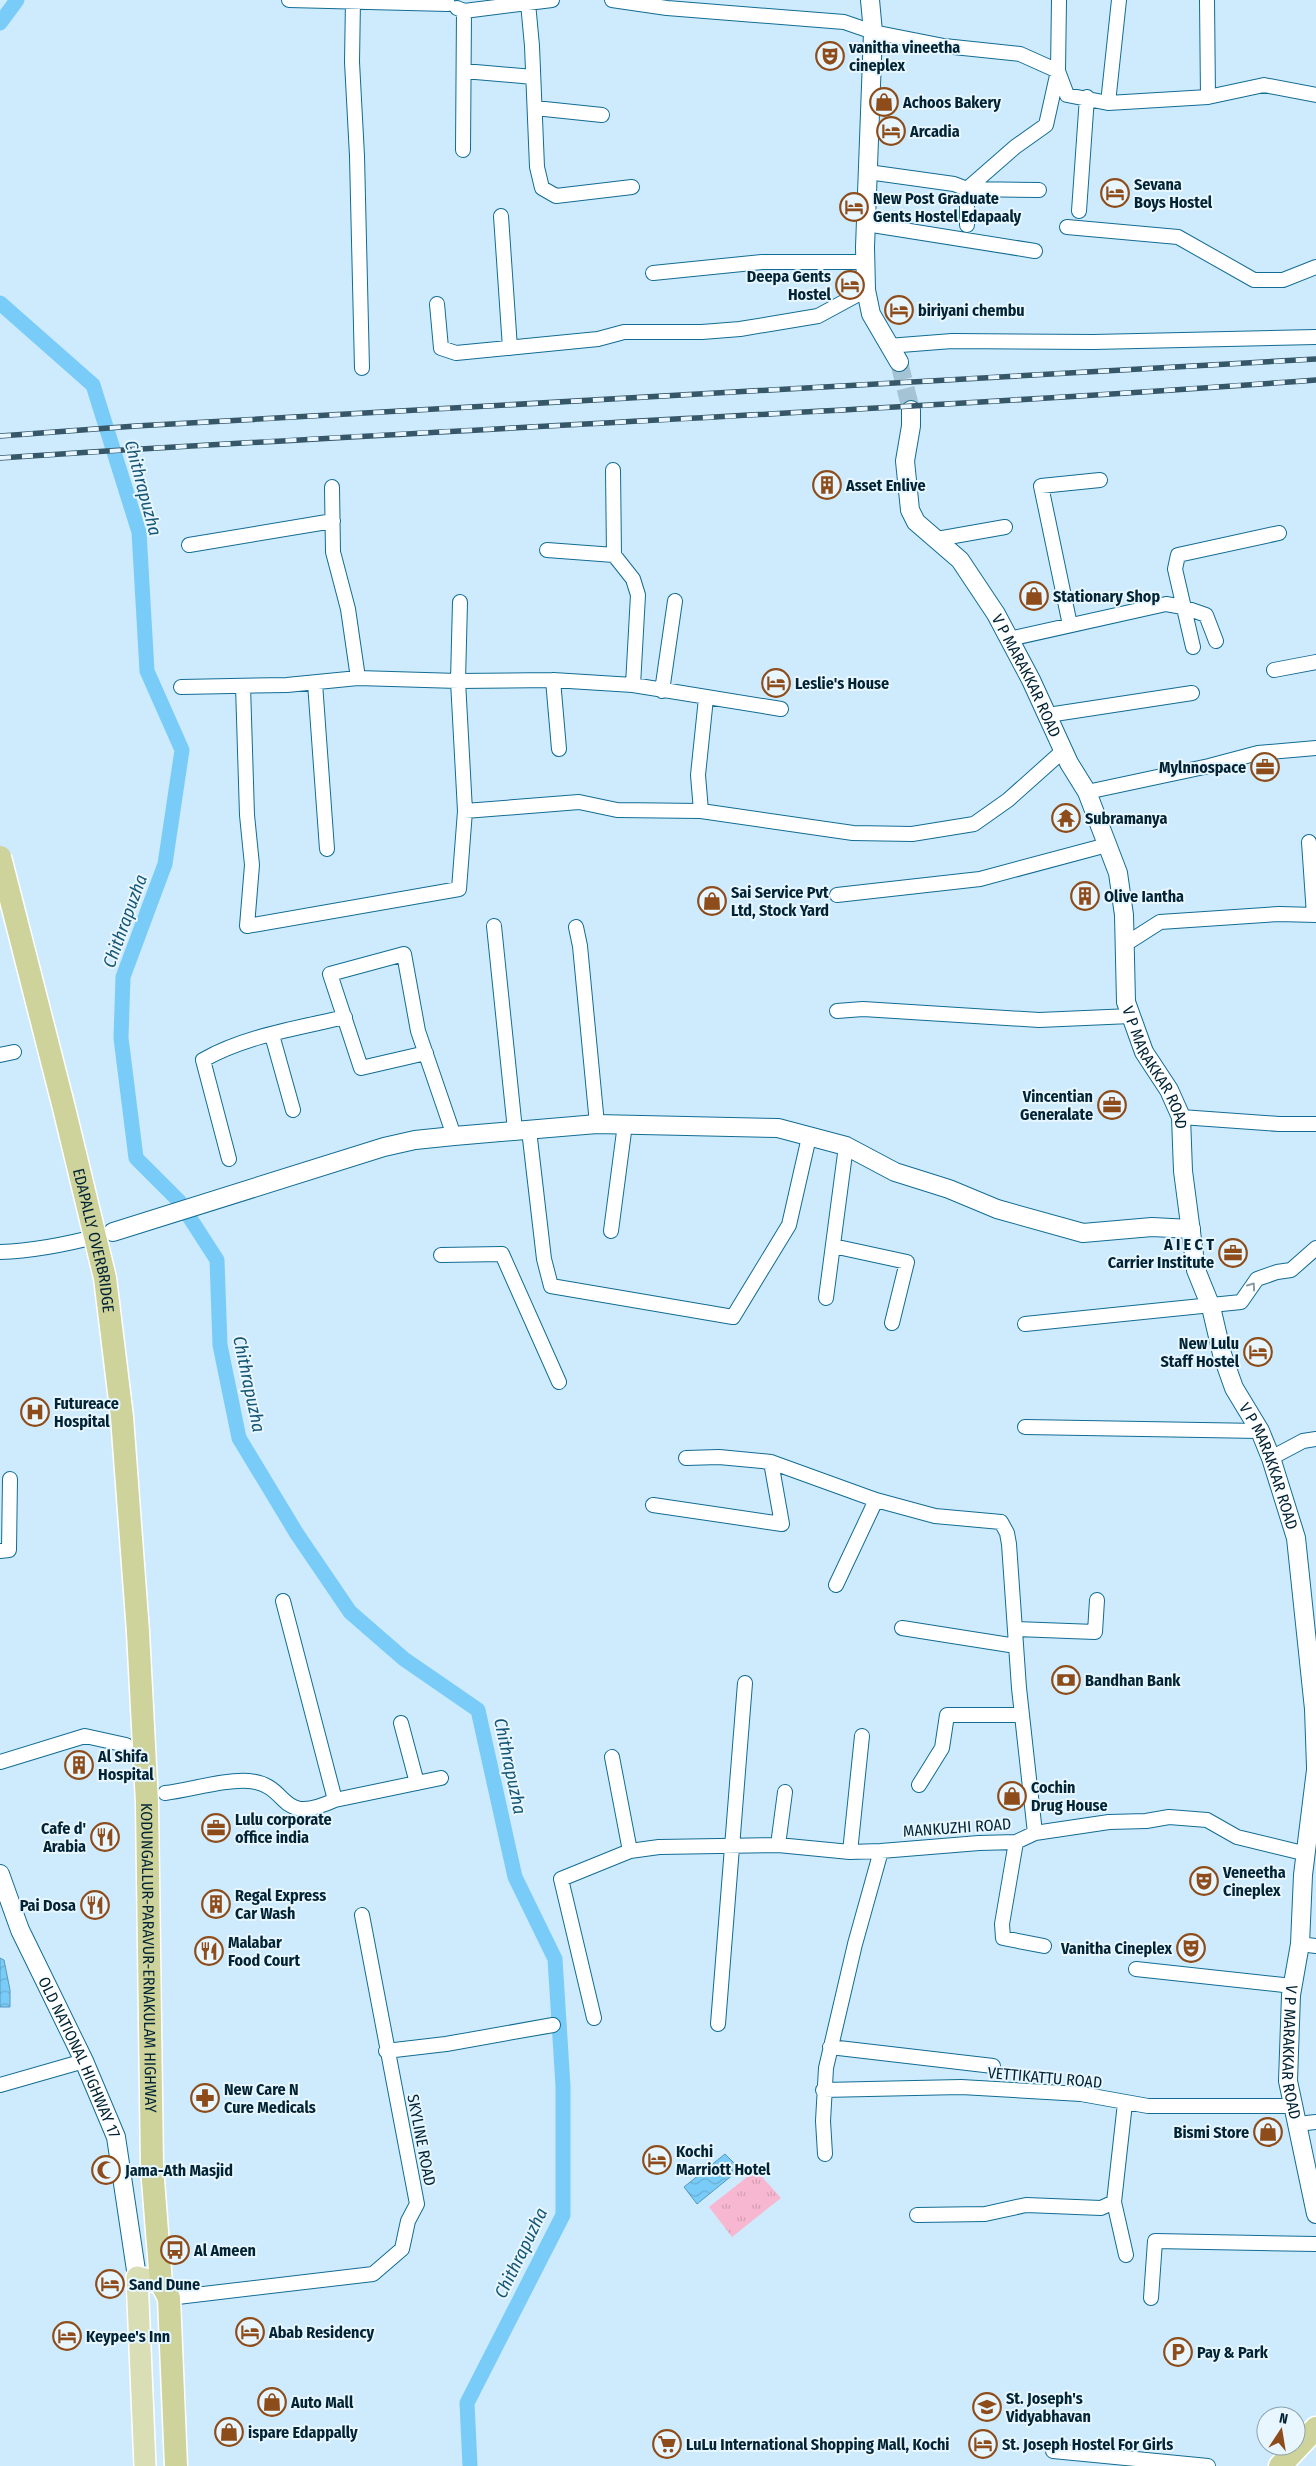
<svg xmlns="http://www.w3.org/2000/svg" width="1316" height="2466" viewBox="0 0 1316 2466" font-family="'Fira Sans Condensed',sans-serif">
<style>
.grass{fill:url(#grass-tufts)}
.water{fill:url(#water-waves);stroke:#5699bd}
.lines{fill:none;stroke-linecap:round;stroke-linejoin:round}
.canal{stroke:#7accf8;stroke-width:15}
.tertiary-tunnel{stroke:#a4c3d5;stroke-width:18;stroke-dasharray:18 9;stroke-linecap:butt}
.minor-casing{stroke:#126c93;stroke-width:16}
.tertiary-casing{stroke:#126c93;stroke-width:20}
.primary-casing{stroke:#fff;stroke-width:24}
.trunk-casing{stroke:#fff;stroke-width:25}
.minor{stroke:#fff;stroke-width:14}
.tertiary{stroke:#fff;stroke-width:18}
.primary{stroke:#dadeb5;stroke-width:21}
.trunk{stroke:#ced39c;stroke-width:22}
.rail-casing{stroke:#365768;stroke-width:5.5}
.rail{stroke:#e7f6ff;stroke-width:4;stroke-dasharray:11;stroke-linecap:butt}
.trunk-bridge-casing{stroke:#fff;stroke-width:25;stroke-linecap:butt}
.trunk-bridge{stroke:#ced39c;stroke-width:22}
.oneway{stroke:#8d9ca3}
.labels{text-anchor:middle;stroke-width:4;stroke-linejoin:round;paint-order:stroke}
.poi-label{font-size:16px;font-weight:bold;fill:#012333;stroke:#e7f6ff;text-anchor:start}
.street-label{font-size:16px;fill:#012333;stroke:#e7f6ff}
.water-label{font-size:18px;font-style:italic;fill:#165674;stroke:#e7f6ff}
</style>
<defs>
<pattern id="grass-tufts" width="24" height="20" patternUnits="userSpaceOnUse" patternTransform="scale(1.25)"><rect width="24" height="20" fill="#f8b7d1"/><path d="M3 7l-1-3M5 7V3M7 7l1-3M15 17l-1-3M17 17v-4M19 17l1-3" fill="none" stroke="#d39db4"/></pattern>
<pattern id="water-waves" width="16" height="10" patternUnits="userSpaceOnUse" patternTransform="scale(1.25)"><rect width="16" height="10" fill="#7accf8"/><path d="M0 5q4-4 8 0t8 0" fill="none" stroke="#68afd5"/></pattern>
</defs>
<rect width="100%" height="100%" fill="#cdebfd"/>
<path class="grass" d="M756,2170L781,2198L732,2237L709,2207Z"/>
<path class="water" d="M0,1958L4,1960L10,1990V2007H0Z
M725,2154L740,2169L697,2204L684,2187Z"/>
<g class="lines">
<path class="canal" d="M0,23L17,0
M0,303L93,385L139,532L147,671L182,750L165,864L123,977L121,1038L136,1158L179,1201L217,1260L220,1345L239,1438L297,1534L350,1612L404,1659L478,1710L515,1877L555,1959L563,2086V2215L467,2403L470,2466"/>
<path class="tertiary-tunnel" d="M899,362L911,410"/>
<defs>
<path id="minor" d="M289,0L448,4
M353,0L352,62L357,156L362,368
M612,0L667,8L844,22L873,32L944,46L1020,54L1058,71L1067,95L1108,103L1208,97L1264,85L1316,95
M1207,0L1208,97
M528,3L532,46L537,167L542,188L556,196L632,187
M457,8L464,11L552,0
M464,71L533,77
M1108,103L1119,0
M535,108L602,115
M463,150L464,11
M868,172L954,184L967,189V225
M967,189L1015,147L1046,125L1058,71L1059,0
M967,189L1039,190
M1079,211L1087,97
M501,216L510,348
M866,224L1035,251
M1067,227L1178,237L1254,280H1283L1316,267
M653,273L762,262H866
M437,304L441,348L456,353L598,339L624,332H702L740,329L818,316L866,290
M888,346L952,341L1093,342L1316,337
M613,470L614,555
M332,487L333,552L348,609L358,678
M937,539L1005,527
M189,545L333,521
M547,550L614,555L633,579L638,595L633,685
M1070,625L1041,486L1100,480
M1009,639L1166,604L1183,607L1206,615L1216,641
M1193,647L1175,569L1178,555L1279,533
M1274,670L1316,662
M553,680L559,749
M315,683L327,849
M243,686L247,815L252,865L247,926L459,889L465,811L458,681L460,602
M181,687L287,685L358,678L458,681L553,680L633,685L781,709
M662,691L675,601
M1048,715L1192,693
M1087,792L1209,766L1258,753L1316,748
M465,811L579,802L617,810L701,811L853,833L912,834L974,824L1008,800L1064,750
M701,811L698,775L706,698
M1309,842L1314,915
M837,895L980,879L1107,845
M494,926L515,1130
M576,927L580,946L597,1124
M1124,945L1160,922L1279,914L1316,915
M837,1011L863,1009L1039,1020L1131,1016
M272,1035L293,1110
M426,1053L361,1068L330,974L404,954L418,1031L454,1136
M0,1055L14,1052
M1181,1117L1279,1124H1316
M529,1130L544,1259L551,1286L733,1317L789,1225L809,1137
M229,1159L203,1060C245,1036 298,1028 345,1017
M611,1231L625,1124
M833,1246L907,1262L892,1323
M0,1252C36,1251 68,1244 102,1235
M441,1255L502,1254L559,1382
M826,1298L846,1146
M1025,1324L1241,1302L1257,1279L1277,1272L1291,1270L1316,1248
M1025,1427L1260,1431
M686,1458L719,1457L771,1462L876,1500L935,1516L1001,1522L1007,1533L1009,1544L1019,1688L1035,1833
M1271,1458L1303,1441L1316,1439
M653,1505L782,1524L771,1462
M0,1551L9,1550L10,1479
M836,1585L876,1500
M902,1628L1016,1646
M1015,1629L1095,1632L1097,1600
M401,1723L417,1783
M612,1757L630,1851
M0,1762L85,1736L126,1745
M919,1785L942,1748L947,1715H1022
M165,1793C191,1790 224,1779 249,1781C292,1785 276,1827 335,1800L283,1601
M335,1800L441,1778
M1016,1842L1002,1924L1003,1938L1044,1946
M778,1845L785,1792
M850,1852L862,1736
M1300,1944L1316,1946
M1136,1969L1293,1986
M594,2018L561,1879L630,1851L659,1847L778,1845L850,1852L881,1851L979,1843L1016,1842L1035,1833L1109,1822L1146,1821L1169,1817L1207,1820L1237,1837L1307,1854
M718,2024L745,1683
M830,2047L993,2066
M386,2051L446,2044L553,2025
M0,2085L84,2061
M823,2090L961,2087L1081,2094L1148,2106H1293
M1125,2103L1114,2202L1126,2255
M1297,2124L1316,2122
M825,2154L823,2121L826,2068L855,1944L881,1851
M917,2215L985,2214L1026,2205L1101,2208L1114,2202
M169,2298L373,2274L402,2249L408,2221L417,2204L362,1915
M1151,2298L1155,2241L1316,2244
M1053,2451L1208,2466"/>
<g id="tertiary">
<path d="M870,0L873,32L865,247L866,290L871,314L899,362"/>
<path id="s1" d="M911,410V426L905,461L910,510L916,522L960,560L996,614L1031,680L1069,763L1087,792L1118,873L1124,915L1126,1002L1144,1052L1169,1090L1181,1117L1183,1171L1196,1270L1211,1307L1222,1354L1234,1388L1260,1431L1271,1458L1296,1538L1314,1709L1316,1767"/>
<path d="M113,1232L384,1147L415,1140L454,1136L597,1124L778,1128L846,1146L895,1172L949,1189L997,1209L1083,1233L1152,1227L1191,1229"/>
<path id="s2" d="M1316,1770L1303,1875L1300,1944L1291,1995L1288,2081L1316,2214"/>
<path id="s3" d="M0,1874L20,1930L84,2061L116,2137L137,2277"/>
</g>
<path id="primary" d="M145,2466L137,2277L161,2283"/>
<g id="trunk">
<path id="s4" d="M138,1632L147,1803L152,2167L161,2283L169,2298L176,2466"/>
<path d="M1280,2466L1316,2428"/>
</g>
</defs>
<use href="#minor" class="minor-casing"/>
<use href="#tertiary" class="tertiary-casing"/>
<use href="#primary" class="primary-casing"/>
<use href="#trunk" class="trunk-casing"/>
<use href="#minor" class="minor"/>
<use href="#tertiary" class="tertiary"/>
<use href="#primary" class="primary"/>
<use href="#trunk" class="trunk"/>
<defs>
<path id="rail" d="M0,436L136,426L1316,359
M0,458C438,429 878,412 1316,380"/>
</defs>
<use href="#rail" class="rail-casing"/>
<use href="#rail" class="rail"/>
<defs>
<g id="trunk-bridge">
<path id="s5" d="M0,857L64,1108L105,1278L122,1417L138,1632"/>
</g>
</defs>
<use href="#trunk-bridge" class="trunk-bridge-casing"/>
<use href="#trunk-bridge" class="trunk-bridge"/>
</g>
<defs><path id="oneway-chevron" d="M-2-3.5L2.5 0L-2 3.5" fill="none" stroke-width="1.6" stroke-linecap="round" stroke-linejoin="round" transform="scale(1.25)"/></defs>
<use class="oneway" href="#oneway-chevron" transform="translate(1252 1286) rotate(-54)"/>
<defs>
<symbol id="theatre-ring" viewBox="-11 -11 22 22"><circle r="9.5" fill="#e7f6ff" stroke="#8e4c1a" stroke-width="1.5"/><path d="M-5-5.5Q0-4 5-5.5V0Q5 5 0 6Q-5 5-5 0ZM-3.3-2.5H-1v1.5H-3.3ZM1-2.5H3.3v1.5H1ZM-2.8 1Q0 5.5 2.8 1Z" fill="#8e4c1a"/></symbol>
<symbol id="shop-ring" viewBox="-11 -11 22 22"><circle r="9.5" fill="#e7f6ff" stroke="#8e4c1a" stroke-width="1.5"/><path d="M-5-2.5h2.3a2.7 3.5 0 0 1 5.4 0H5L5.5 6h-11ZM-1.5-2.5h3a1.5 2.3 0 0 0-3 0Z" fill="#8e4c1a"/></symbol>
<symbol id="hotel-ring" viewBox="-11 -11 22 22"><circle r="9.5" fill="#e7f6ff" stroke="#8e4c1a" stroke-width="1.5"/><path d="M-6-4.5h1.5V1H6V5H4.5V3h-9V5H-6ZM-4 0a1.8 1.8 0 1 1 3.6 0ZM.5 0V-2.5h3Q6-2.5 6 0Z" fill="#8e4c1a"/></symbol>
<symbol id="building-ring" viewBox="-11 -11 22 22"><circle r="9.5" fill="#e7f6ff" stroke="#8e4c1a" stroke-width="1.5"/><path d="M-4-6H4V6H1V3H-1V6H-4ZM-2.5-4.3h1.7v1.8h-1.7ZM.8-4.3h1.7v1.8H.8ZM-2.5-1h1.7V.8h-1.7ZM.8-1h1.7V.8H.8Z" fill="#8e4c1a"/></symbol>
<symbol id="office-ring" viewBox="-11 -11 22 22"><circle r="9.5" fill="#e7f6ff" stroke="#8e4c1a" stroke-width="1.5"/><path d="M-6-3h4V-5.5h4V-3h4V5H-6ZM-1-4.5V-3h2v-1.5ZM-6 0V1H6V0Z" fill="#8e4c1a"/></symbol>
<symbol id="temple-ring" viewBox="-11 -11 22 22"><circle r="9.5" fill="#e7f6ff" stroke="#8e4c1a" stroke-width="1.5"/><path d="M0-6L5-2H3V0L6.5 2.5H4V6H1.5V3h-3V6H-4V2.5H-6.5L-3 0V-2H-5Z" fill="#8e4c1a"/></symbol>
<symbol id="hospital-ring" viewBox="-11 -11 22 22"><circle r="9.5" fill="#e7f6ff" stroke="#8e4c1a" stroke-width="1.5"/><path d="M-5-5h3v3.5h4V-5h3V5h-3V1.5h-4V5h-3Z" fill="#8e4c1a"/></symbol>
<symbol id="bank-ring" viewBox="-11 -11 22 22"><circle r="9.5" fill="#e7f6ff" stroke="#8e4c1a" stroke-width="1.5"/><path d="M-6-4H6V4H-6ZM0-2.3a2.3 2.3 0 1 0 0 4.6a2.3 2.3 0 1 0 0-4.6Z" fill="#8e4c1a"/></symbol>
<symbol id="restaurant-ring" viewBox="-11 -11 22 22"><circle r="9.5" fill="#e7f6ff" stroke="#8e4c1a" stroke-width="1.5"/><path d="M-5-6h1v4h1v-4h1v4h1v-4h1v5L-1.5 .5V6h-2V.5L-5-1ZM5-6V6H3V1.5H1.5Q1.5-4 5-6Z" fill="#8e4c1a"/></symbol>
<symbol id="pharmacy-ring" viewBox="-11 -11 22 22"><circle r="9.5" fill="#e7f6ff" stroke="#8e4c1a" stroke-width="1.5"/><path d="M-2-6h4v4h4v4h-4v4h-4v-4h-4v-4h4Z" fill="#8e4c1a"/></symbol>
<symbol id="mosque-ring" viewBox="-11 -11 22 22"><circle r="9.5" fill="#e7f6ff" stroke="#8e4c1a" stroke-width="1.5"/><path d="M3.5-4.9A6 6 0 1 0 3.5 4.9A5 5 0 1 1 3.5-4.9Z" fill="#8e4c1a"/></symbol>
<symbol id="bus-ring" viewBox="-11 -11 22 22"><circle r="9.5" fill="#e7f6ff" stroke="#8e4c1a" stroke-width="1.5"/><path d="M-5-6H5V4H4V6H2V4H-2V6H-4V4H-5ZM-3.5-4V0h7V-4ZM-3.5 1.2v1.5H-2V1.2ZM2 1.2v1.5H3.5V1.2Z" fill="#8e4c1a"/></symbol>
<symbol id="parking-ring" viewBox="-11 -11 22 22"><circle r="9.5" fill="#e7f6ff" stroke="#8e4c1a" stroke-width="1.5"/><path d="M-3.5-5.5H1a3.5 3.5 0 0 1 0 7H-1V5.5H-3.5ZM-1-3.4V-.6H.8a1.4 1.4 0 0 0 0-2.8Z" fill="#8e4c1a"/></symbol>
<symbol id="school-ring" viewBox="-11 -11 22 22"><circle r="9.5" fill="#e7f6ff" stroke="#8e4c1a" stroke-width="1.5"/><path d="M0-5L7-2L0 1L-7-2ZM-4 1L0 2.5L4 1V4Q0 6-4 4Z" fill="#8e4c1a"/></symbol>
<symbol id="supermarket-ring" viewBox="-11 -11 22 22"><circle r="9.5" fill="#e7f6ff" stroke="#8e4c1a" stroke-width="1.5"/><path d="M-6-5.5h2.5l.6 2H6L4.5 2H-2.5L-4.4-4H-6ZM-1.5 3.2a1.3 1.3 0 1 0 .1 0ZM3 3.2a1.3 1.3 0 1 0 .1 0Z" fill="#8e4c1a"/></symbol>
</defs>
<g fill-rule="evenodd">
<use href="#theatre-ring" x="814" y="40" width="32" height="32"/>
<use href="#shop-ring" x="868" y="86" width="32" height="32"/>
<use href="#hotel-ring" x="875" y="115" width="32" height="32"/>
<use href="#hotel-ring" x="1099" y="177" width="32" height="32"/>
<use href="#hotel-ring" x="838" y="191" width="32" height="32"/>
<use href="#hotel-ring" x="834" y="269" width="32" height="32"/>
<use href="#hotel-ring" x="883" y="294" width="32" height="32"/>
<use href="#building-ring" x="811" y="469" width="32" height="32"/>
<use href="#shop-ring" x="1018" y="580" width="32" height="32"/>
<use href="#hotel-ring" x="760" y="667" width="32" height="32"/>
<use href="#office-ring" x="1249" y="751" width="32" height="32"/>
<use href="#temple-ring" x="1050" y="802" width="32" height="32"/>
<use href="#building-ring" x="1069" y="880" width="32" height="32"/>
<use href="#shop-ring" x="696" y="885" width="32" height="32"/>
<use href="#office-ring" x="1096" y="1089" width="32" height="32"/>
<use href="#office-ring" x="1217" y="1237" width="32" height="32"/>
<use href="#hotel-ring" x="1242" y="1336" width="32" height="32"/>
<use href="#hospital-ring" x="19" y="1396" width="32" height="32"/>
<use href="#bank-ring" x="1050" y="1664" width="32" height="32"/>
<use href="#building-ring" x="63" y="1749" width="32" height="32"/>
<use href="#shop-ring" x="996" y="1780" width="32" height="32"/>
<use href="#office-ring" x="200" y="1812" width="32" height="32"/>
<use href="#restaurant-ring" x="89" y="1821" width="32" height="32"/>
<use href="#theatre-ring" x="1188" y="1865" width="32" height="32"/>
<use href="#building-ring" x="200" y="1888" width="32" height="32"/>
<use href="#restaurant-ring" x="79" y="1889" width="32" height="32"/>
<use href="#theatre-ring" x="1175" y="1932" width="32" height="32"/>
<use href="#restaurant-ring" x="193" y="1935" width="32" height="32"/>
<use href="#pharmacy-ring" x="189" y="2082" width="32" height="32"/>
<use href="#shop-ring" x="1252" y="2116" width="32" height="32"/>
<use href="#hotel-ring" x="641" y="2144" width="32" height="32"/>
<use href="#mosque-ring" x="90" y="2154" width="32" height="32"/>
<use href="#bus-ring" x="159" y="2234" width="32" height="32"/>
<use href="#hotel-ring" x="94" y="2268" width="32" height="32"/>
<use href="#hotel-ring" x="234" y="2316" width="32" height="32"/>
<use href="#hotel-ring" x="51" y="2320" width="32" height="32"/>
<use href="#parking-ring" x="1162" y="2336" width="32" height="32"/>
<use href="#shop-ring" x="256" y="2386" width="32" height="32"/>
<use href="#school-ring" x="971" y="2391" width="32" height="32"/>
<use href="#shop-ring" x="213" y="2416" width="32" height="32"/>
<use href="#supermarket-ring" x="651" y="2428" width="32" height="32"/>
<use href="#hotel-ring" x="967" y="2428" width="32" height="32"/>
</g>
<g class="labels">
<g class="poi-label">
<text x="849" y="53">vanitha vineetha<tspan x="849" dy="18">cineplex</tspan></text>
<text x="903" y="108">Achoos Bakery</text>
<text x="910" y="137">Arcadia</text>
<text x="1134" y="190">Sevana<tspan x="1134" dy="18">Boys Hostel</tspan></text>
<text x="873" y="204">New Post Graduate<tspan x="873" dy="18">Gents Hostel Edapaaly</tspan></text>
<text x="831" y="282" text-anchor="end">Deepa Gents<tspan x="831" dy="18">Hostel</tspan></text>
<text x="918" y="316">biriyani chembu</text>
<text x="846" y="491">Asset Enlive</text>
<text x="1053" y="602">Stationary Shop</text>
<text x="795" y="689">Leslie's House</text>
<text x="1246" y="773" text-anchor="end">Mylnnospace</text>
<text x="1085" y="824">Subramanya</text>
<text x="731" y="898">Sai Service Pvt<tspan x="731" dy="18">Ltd, Stock Yard</tspan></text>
<text x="1104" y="902">Olive Iantha</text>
<text x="1093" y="1102" text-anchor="end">Vincentian<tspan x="1093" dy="18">Generalate</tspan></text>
<text x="1214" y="1250" text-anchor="end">A I E C T<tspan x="1214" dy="18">Carrier Institute</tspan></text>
<text x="1239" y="1349" text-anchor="end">New Lulu<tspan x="1239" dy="18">Staff Hostel</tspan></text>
<text x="54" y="1409">Futureace<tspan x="54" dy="18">Hospital</tspan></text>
<text x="1085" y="1686">Bandhan Bank</text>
<text x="98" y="1762">Al Shifa<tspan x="98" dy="18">Hospital</tspan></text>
<text x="1031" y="1793">Cochin<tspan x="1031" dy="18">Drug House</tspan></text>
<text x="235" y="1825">Lulu corporate<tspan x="235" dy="18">office india</tspan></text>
<text x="86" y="1834" text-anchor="end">Cafe d'<tspan x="86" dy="18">Arabia</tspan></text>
<text x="1223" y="1878">Veneetha<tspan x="1223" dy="18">Cineplex</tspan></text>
<text x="235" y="1901">Regal Express<tspan x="235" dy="18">Car Wash</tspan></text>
<text x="76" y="1911" text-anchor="end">Pai Dosa</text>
<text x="228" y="1948">Malabar<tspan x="228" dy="18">Food Court</tspan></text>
<text x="1172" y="1954" text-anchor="end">Vanitha Cineplex</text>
<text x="224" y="2095">New Care N<tspan x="224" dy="18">Cure Medicals</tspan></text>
<text x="1249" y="2138" text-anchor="end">Bismi Store</text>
<text x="676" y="2157">Kochi<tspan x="676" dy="18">Marriott Hotel</tspan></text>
<text x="125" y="2176">Jama-Ath Masjid</text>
<text x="194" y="2256">Al Ameen</text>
<text x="129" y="2290">Sand Dune</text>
<text x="269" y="2338">Abab Residency</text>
<text x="86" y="2342">Keypee's Inn</text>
<text x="1197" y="2358">Pay &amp; Park</text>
<text x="1006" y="2404">St. Joseph's<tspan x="1006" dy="18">Vidyabhavan</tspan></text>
<text x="291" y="2408">Auto Mall</text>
<text x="248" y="2438">ispare Edappally</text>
<text x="686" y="2450">LuLu International Shopping Mall, Kochi</text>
<text x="1002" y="2450">St. Joseph Hostel For Girls</text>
</g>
<g class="street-label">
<text dy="6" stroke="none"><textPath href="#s1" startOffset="306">V P MARAKKAR ROAD</textPath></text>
<text dy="6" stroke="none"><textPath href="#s1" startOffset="726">V P MARAKKAR ROAD</textPath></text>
<text dy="6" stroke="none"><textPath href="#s5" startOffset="395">EDAPALLY OVERBRIDGE</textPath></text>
<text dy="6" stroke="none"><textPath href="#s1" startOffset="1146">V P MARAKKAR ROAD</textPath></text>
<text transform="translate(957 1827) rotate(-4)" y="6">MANKUZHI ROAD</text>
<text dy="6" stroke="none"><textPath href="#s4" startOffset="326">KODUNGALLUR-PARAVUR-ERNAKULAM HIGHWAY</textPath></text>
<text dy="6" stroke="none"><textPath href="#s2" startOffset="284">V P MARAKKAR ROAD</textPath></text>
<text dy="6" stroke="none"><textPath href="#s3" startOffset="200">OLD NATIONAL HIGHWAY 17</textPath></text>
<text transform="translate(1045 2077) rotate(5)" y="6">VETTIKATTU ROAD</text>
<text transform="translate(422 2140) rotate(79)" y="6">SKYLINE ROAD</text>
</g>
<g class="water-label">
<text transform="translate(143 488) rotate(75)" y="6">Chithrapuzha</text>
<text transform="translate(125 921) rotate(-70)" y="6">Chithrapuzha</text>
<text transform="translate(249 1384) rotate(78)" y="6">Chithrapuzha</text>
<text transform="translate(510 1766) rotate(78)" y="6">Chithrapuzha</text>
<text transform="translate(521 2253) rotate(-64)" y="6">Chithrapuzha</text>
</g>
</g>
<g transform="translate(1281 2431) rotate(12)"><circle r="24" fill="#e7f6ff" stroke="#8ba2ad"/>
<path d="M0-4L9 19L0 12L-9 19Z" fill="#8e4c1a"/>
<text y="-8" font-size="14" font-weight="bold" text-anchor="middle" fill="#012333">N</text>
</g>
</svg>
